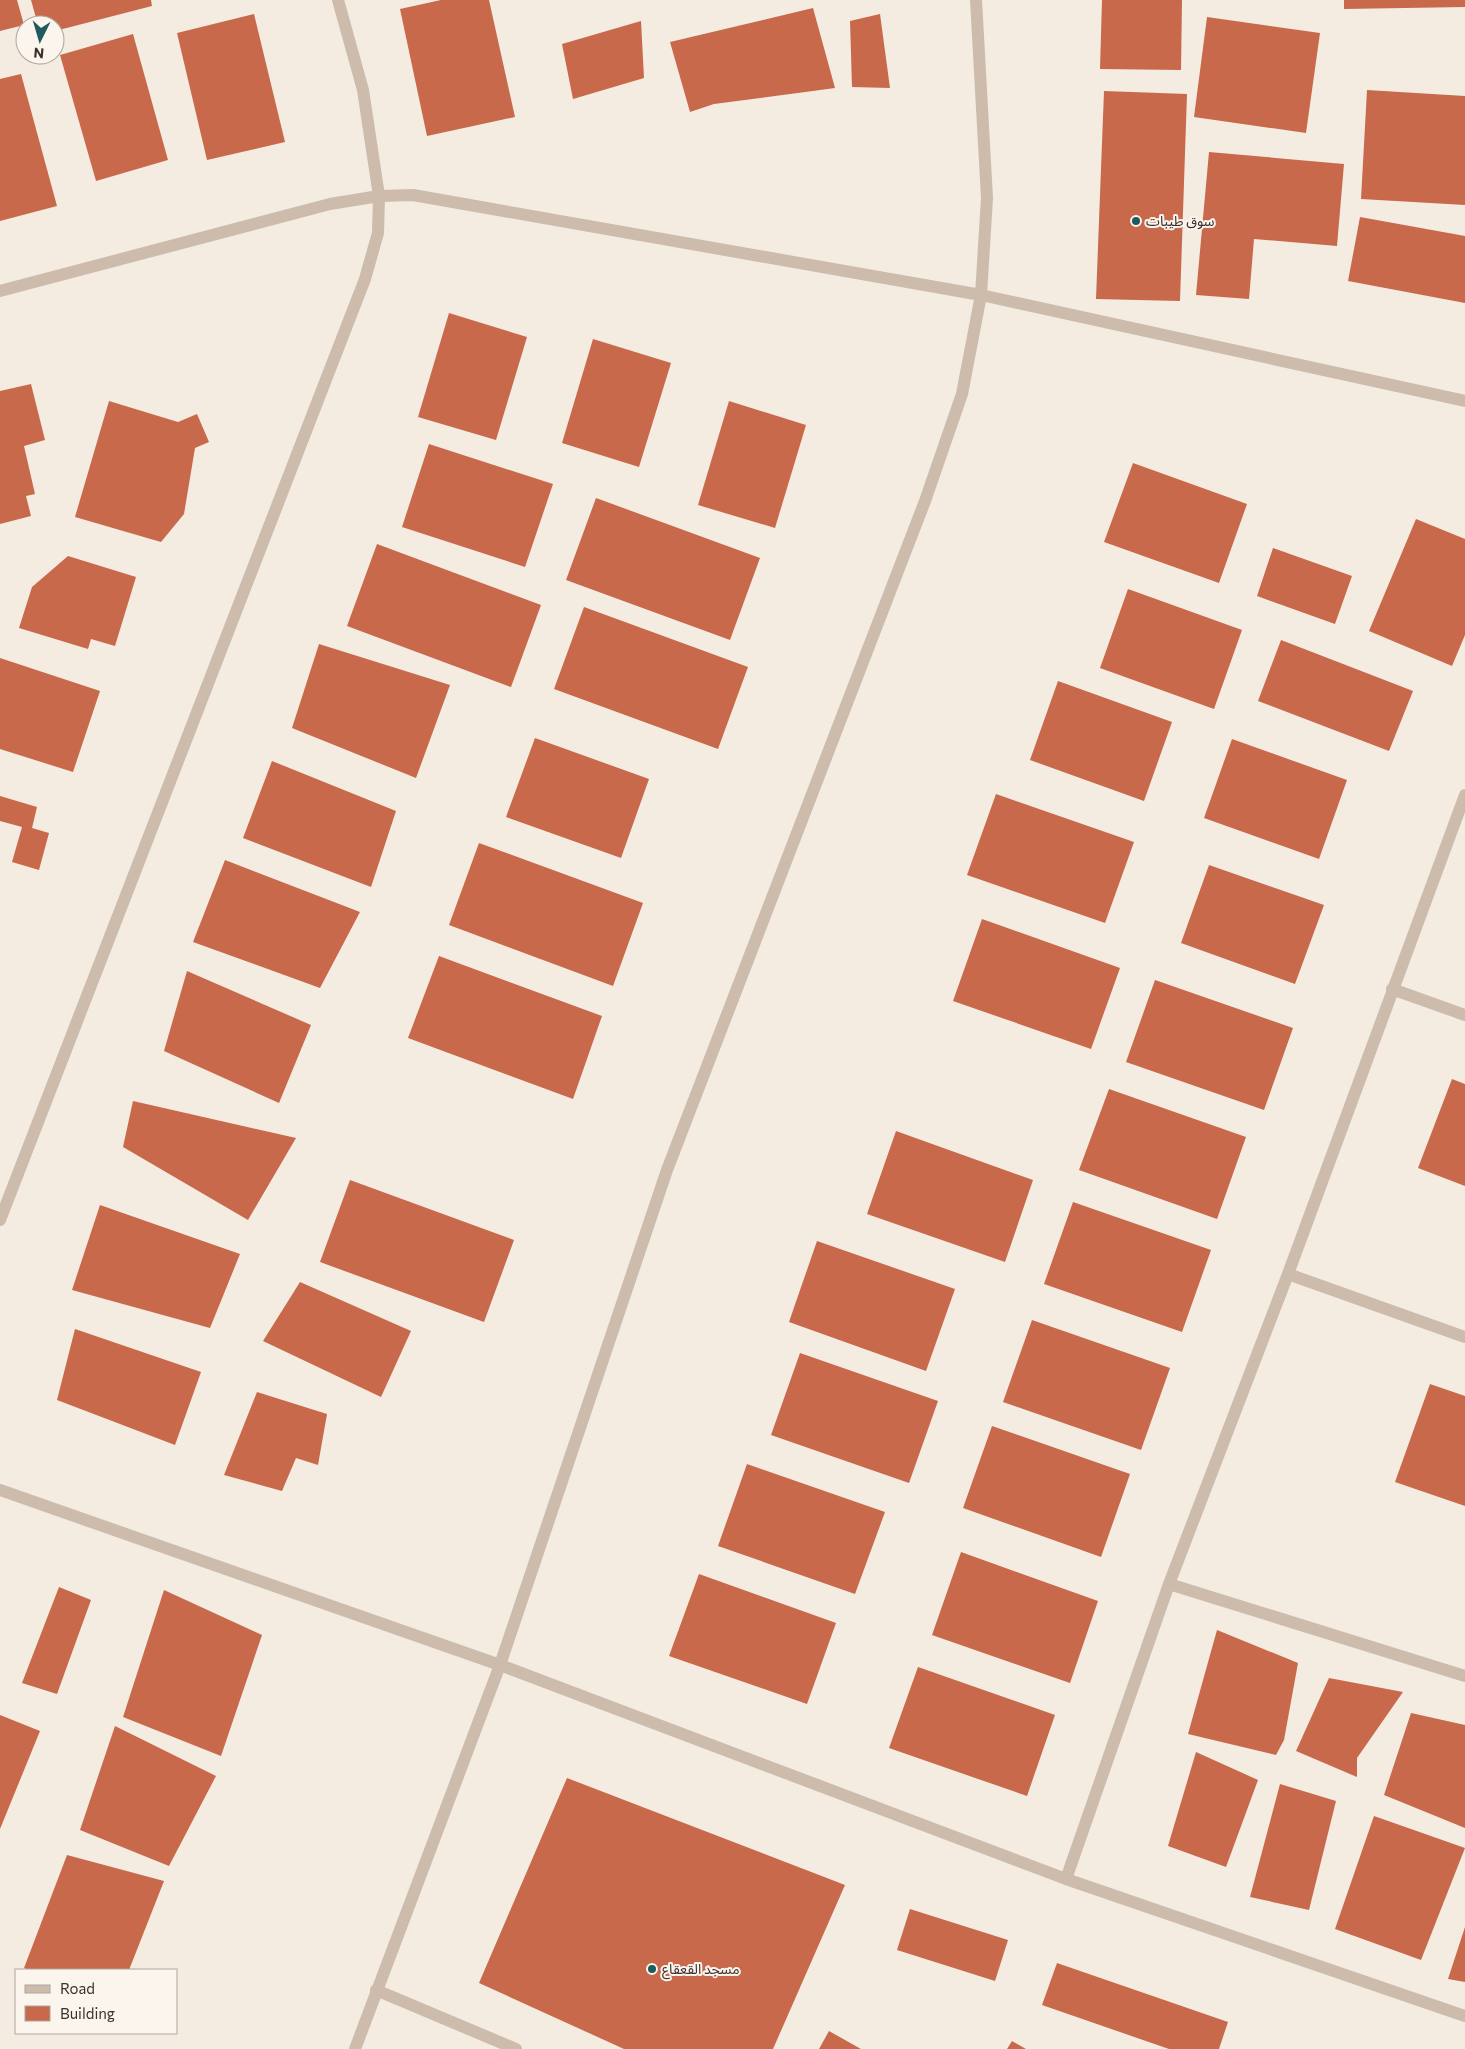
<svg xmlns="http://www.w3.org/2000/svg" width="1465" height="2049" viewBox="0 0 1465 2049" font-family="Commissioner,'Noto Sans Arabic',sans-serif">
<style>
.building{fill:#c8694b}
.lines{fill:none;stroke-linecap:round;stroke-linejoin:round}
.street{stroke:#cdbbac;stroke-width:12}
.poi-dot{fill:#1f5a5e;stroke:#fbf5ee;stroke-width:2}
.labels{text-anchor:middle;stroke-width:4;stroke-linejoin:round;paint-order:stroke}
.poi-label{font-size:14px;fill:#3b302b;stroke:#fbf5ee;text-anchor:start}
</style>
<rect width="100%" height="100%" fill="#f4ebe1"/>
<path class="building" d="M0,0H17L24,25L0,31Z
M31,0H151L152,6L55,31V25H38Z
M441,0H489L515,117L427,136L400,9Z
M1102,0H1182L1181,70L1100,69Z
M1344,0H1465V7L1344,9Z
M813,8L835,88L714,104L690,112L670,42Z
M254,14L285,142L207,160L177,33Z
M880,14L890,88L852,87L850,21Z
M1207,17L1320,33L1306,133L1194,117Z
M641,21L644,78L573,99L562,44Z
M133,34L168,160L96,181L60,55Z
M21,74L57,206L0,221V79Z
M1367,90L1465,96V205L1361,199Z
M1104,91L1187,94L1180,301L1096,299Z
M1209,152L1344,164L1337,246L1254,239L1249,299L1196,295Z
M1360,217L1465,236V303L1348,281Z
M449,313L527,337L496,440L418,417Z
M593,339L671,363L639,467L562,443Z
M31,384L45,440L24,446L35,494L26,496L31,516L0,524V391Z
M109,401L178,422L197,414L209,442L195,448L184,514L161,542L75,517Z
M729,401L806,425L775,528L698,505Z
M429,444L553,484L525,567L402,527Z
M1133,463L1247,504L1219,583L1104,542Z
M596,498L760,558L730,640L566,580Z
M1416,519L1465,539V635L1452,666L1369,631Z
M377,544L541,605L511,687L347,626Z
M1273,548L1352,576L1335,624L1257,596Z
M68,556L136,577L115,646L91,639L88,649L19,628L32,587Z
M1128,589L1242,630L1214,709L1100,668Z
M584,607L748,667L718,749L554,689Z
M1281,640L1413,691L1389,751L1258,701Z
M319,644L450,685L416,778L292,728Z
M0,658L100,691L73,772L0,749Z
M1058,681L1172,722L1144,801L1030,760Z
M535,738L649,779L621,858L506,817Z
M1232,739L1347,780L1319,859L1204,818Z
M272,761L396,811L371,887L243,838Z
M996,794L1134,842L1105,923L967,875Z
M0,796L37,807L32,828L49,833L39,870L12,862L22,827L0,821Z
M479,843L643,903L613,986L449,925Z
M225,860L360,912L320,988L193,942Z
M1209,865L1324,905L1295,984L1181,943Z
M982,919L1120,968L1091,1049L953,1001Z
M439,956L602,1016L573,1099L408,1038Z
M187,971L311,1025L279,1103L164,1051Z
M1155,980L1293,1028L1264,1110L1126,1062Z
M1452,1079L1465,1084V1186L1418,1168Z
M1109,1089L1246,1137L1217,1219L1079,1170Z
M133,1101L296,1138L248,1220L123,1147Z
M896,1131L1033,1180L1005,1262L867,1214Z
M350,1180L514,1240L484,1322L320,1262Z
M1073,1202L1211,1250L1182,1332L1044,1284Z
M100,1205L240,1254L210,1328L72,1290Z
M817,1241L955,1289L926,1371L789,1322Z
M300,1282L411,1331L381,1397L263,1341Z
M1032,1320L1170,1368L1141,1450L1003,1402Z
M75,1329L201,1372L175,1445L57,1400Z
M800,1353L938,1401L909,1483L771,1435Z
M1430,1384L1465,1396V1506L1395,1482Z
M257,1392L327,1414L318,1465L296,1458L282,1491L224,1475Z
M992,1426L1130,1474L1101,1557L963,1508Z
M747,1464L885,1512L855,1594L718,1546Z
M961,1552L1098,1601L1070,1683L932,1635Z
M699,1574L836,1623L807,1704L669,1656Z
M59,1587L91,1600L57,1694L22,1683Z
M164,1590L262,1635L221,1756L123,1717Z
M1217,1630L1298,1663L1284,1740L1276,1755L1188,1734Z
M918,1667L1055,1715L1027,1796L889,1748Z
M1329,1678L1403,1692L1357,1758V1777L1296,1751Z
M1411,1713L1465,1725V1828L1384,1795Z
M0,1715L40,1731L0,1829Z
M115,1726L216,1776L169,1866L80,1830Z
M1196,1752L1258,1780L1226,1867L1168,1846Z
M567,1778L845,1885L773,2049H624L479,1983Z
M1280,1784L1336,1801L1309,1910L1250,1897Z
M1374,1816L1465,1848L1421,1960L1335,1929Z
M67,1855L164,1881L129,1970H29L24,1968Z
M910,1909L1008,1940L995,1981L897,1950Z
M1465,1927V1982L1448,1979Z
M1057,1963L1228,2022L1219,2049H1169L1042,2005Z
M829,2031L861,2049H819Z
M1012,2041L1026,2049H1007Z"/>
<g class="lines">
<path class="street" d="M0,291L330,204L379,196L413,195L981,295L1465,401
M1392,989L1465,1015
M0,1220L365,279L378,233L379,196L363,90L338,0
M1288,1274L1465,1337
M0,1490L500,1665L1066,1879L1465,2016
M1169,1584L1465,1676
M1066,1879L1169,1584L1288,1274L1465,795
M376,1990L516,2049
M355,2049L500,1665L667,1170L925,501L962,394L981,295L987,198L976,0"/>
</g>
<g class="poi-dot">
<circle cx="1136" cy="221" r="5"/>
<circle cx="652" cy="1969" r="5"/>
</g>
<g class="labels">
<g class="poi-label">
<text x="1146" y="226">سوق طيبات</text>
<text x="662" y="1974">مسجد القعقاع</text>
</g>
</g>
<rect x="15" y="1969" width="162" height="65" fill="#fbf5ee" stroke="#aea6a0"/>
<rect x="25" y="1985" width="25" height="8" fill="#cdbbac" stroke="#aea6a0"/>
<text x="60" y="1994" font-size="15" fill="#3b302b">Road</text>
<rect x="25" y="2006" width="25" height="15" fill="#c8694b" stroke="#aea6a0"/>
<text x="60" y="2019" font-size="15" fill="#3b302b">Building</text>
<g transform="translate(40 40) rotate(185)"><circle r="24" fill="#fbf5ee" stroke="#aea6a0"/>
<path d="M0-4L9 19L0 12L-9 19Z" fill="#1f5a5e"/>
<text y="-8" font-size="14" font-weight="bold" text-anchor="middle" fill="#3b302b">N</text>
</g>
</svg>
